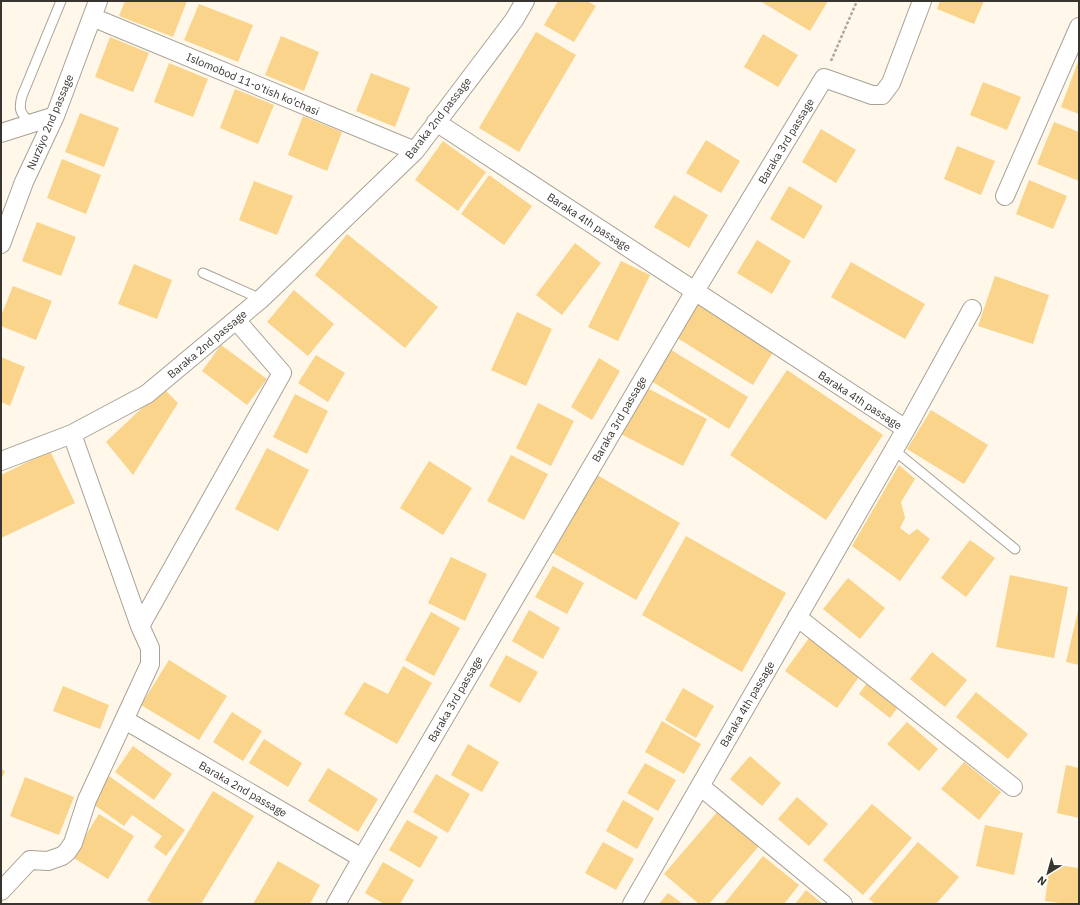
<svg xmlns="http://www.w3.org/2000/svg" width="1080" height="905" viewBox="0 0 1080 905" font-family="'IBM Plex Sans',sans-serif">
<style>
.building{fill:#f9d48a}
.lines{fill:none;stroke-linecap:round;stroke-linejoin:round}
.lane-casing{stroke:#a8a296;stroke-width:11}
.street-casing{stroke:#a8a296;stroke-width:20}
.path{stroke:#ada89e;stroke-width:2.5;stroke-dasharray:3 2;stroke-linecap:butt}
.lane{stroke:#fff;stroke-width:9}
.street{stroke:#fff;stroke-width:18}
.labels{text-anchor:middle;stroke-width:3;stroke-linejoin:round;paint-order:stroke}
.street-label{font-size:11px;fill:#383530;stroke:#fff}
</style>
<rect width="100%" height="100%" fill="#fef7ea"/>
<path class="building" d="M125,1H187L173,37L119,16Z
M558,1H587L596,6L574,42L544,25Z
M760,1H828L810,31Z
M940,1H984L974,24L937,9Z
M199,4L253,25L238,62L184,40Z
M536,32L576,55L519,152L479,128Z
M763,34L798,55L778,87L744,67Z
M281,36L319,52L304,91L265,75Z
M110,37L149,53L133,92L95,77Z
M1079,59V114L1061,107Z
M169,63L208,79L193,117L154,102Z
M371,73L410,88L395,127L356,111Z
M983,82L1021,97L1007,130L970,115Z
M235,89L274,105L258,144L220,128Z
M80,113L119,128L104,167L65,152Z
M303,116L342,132L327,171L288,155Z
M1054,122L1079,132V181L1037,164Z
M821,129L856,150L836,183L802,162Z
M706,140L740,161L721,193L686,173Z
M443,141L486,172L458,211L415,180Z
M957,146L995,161L981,195L944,179Z
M62,159L101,175L86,214L47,198Z
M489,175L532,206L504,245L461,214Z
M1029,180L1067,196L1053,229L1016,214Z
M254,181L293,196L277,235L239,220Z
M789,186L823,206L804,239L770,219Z
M674,195L708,215L689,248L654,227Z
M37,222L76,237L61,276L22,261Z
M347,234L438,307L405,348L315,275Z
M757,240L791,261L772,294L737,273Z
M575,243L601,263L562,315L536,295Z
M621,261L650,275L618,341L588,327Z
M851,262L925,304L905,339L831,297Z
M134,264L172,280L157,319L118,304Z
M995,276L1049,295L1033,344L978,326Z
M13,286L52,301L36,340L1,326V316Z
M294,290L334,324L308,356L267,322Z
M697,298L776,347L753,385L674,336Z
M517,312L552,329L526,386L491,370Z
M221,345L267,379L247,405L202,371Z
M668,348L748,397L729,429L648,379Z
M316,355L345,373L328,402L298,383Z
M1,357L25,367L10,406L1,402Z
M599,358L620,371L592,420L571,407Z
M787,370L883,435L826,520L730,455Z
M645,387L707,419L683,466L621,434Z
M163,388L178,403L133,475L106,442Z
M295,394L328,411L307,454L273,437Z
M538,403L574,421L551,466L516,448Z
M931,410L988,445L964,484L907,449Z
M267,448L309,470L278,531L235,509Z
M50,451L75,503L1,538V475Z
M511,455L548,474L524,520L487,501Z
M429,461L472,488L443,535L400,508Z
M899,465L915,479L901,502L905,518L900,528L909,535L917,529L930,539L900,581L852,546Z
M597,475L680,523L636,600L553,553Z
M686,536L786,593L742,672L642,615Z
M970,540L995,558L966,597L941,578Z
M451,557L487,574L465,621L428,603Z
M553,566L584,583L567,614L535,597Z
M1010,575L1068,587L1054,658L996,647Z
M848,578L885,608L860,639L823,609Z
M529,610L560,628L543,659L512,641Z
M1078,611H1079V665L1066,662Z
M431,612L460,628L434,676L405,660Z
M809,638L861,674L837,708L785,671Z
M932,652L967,680L945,707L910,679Z
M506,655L538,672L520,703L489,686Z
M169,660L227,696L199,740L141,705Z
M403,666L432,683L397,744L344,714L364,682L388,694Z
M870,679L901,703L890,718L859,694Z
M63,686L109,705L100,729L53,711Z
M683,688L714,706L696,738L665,720Z
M976,692L1028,734L1008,759L956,717Z
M232,712L262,731L243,761L213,742Z
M662,721L701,744L684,774L645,752Z
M907,722L938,749L919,771L887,744Z
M264,739L302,763L288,787L249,763Z
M468,744L499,762L482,792L451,775Z
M133,746L172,774L154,800L115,772Z
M750,756L781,783L762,806L730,779Z
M964,762L1001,792L979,820L941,789Z
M645,763L676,780L658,811L627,793Z
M1066,765L1079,768V818L1057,813Z
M328,768L378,799L358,832L308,801Z
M1,769L5,771L1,780Z
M436,774L470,794L448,833L413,812Z
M109,776L185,830L166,856L154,847L162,836L132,815L124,826L90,802Z
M25,777L74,797L59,835L10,816Z
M213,791L254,816L201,904H153L147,900Z
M797,797L828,824L809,846L778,819Z
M623,800L654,818L637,849L606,831Z
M872,804L912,838L863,895L823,860Z
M718,811L759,846L709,904H699L664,874Z
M99,814L134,836L108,879L72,857Z
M407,820L438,837L420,868L389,850Z
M985,825L1023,833L1014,875L976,866Z
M603,842L634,859L616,890L585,873Z
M918,842L959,877L936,904H875L869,899Z
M763,856L799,885L784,904H724Z
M278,861L320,885L310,904H253Z
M383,862L414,880L400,904H384L365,893Z
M1050,864L1079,868V904H1067L1045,901Z
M806,890L823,904H795Z
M668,893L683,904H659Z"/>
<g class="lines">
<defs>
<path id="lane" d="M30,123C21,113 18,111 22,96L61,1
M203,273L261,299
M894,450L1015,549"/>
<path id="street" d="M92,17L415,151
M436,122L906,429
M1,133L55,116
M1005,196L1079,27
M1,244L24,182L55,116L98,1
M1,461L72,434L147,394L261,299L415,151L514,20L525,1
M797,617L1013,787
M140,626L282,373L236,320
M125,720L362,858
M700,786L843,904
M1,891L30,860L48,861L62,856L67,852L73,843L87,800L150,664V648L140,626L72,434
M336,904L362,858L695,291L824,78L872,95H882L891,83L922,1
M632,904L906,429L972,309"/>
</defs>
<use href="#lane" class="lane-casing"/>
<use href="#street" class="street-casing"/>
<path class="path" d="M831,61L857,1"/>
<use href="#lane" class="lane"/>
<use href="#street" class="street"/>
</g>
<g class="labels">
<g class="street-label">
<text transform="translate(253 84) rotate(23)" y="4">Islomobod 11-o'tish ko'chasi</text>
<text transform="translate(438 118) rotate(-52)" y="4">Baraka 2nd passage</text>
<text transform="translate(50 122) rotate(-67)" y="4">Nurziyo 2nd passage</text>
<text transform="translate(786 141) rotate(-59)" y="4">Baraka 3rd passage</text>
<text transform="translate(589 222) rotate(33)" y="4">Baraka 4th passage</text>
<text transform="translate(207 344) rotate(-40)" y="4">Baraka 2nd passage</text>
<text transform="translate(860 400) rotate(33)" y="4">Baraka 4th passage</text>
<text transform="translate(619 419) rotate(-60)" y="4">Baraka 3rd passage</text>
<text transform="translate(455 699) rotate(-60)" y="4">Baraka 3rd passage</text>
<text transform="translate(747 704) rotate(-60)" y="4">Baraka 4th passage</text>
<text transform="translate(243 789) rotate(30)" y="4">Baraka 2nd passage</text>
</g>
</g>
<rect width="1080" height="905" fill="none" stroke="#383530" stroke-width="4"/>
<g transform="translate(1048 873) rotate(217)" stroke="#ffffff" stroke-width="3" paint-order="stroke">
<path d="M0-3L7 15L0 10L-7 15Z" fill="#383530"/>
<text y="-6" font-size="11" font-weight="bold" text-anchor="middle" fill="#383530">N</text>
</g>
</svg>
